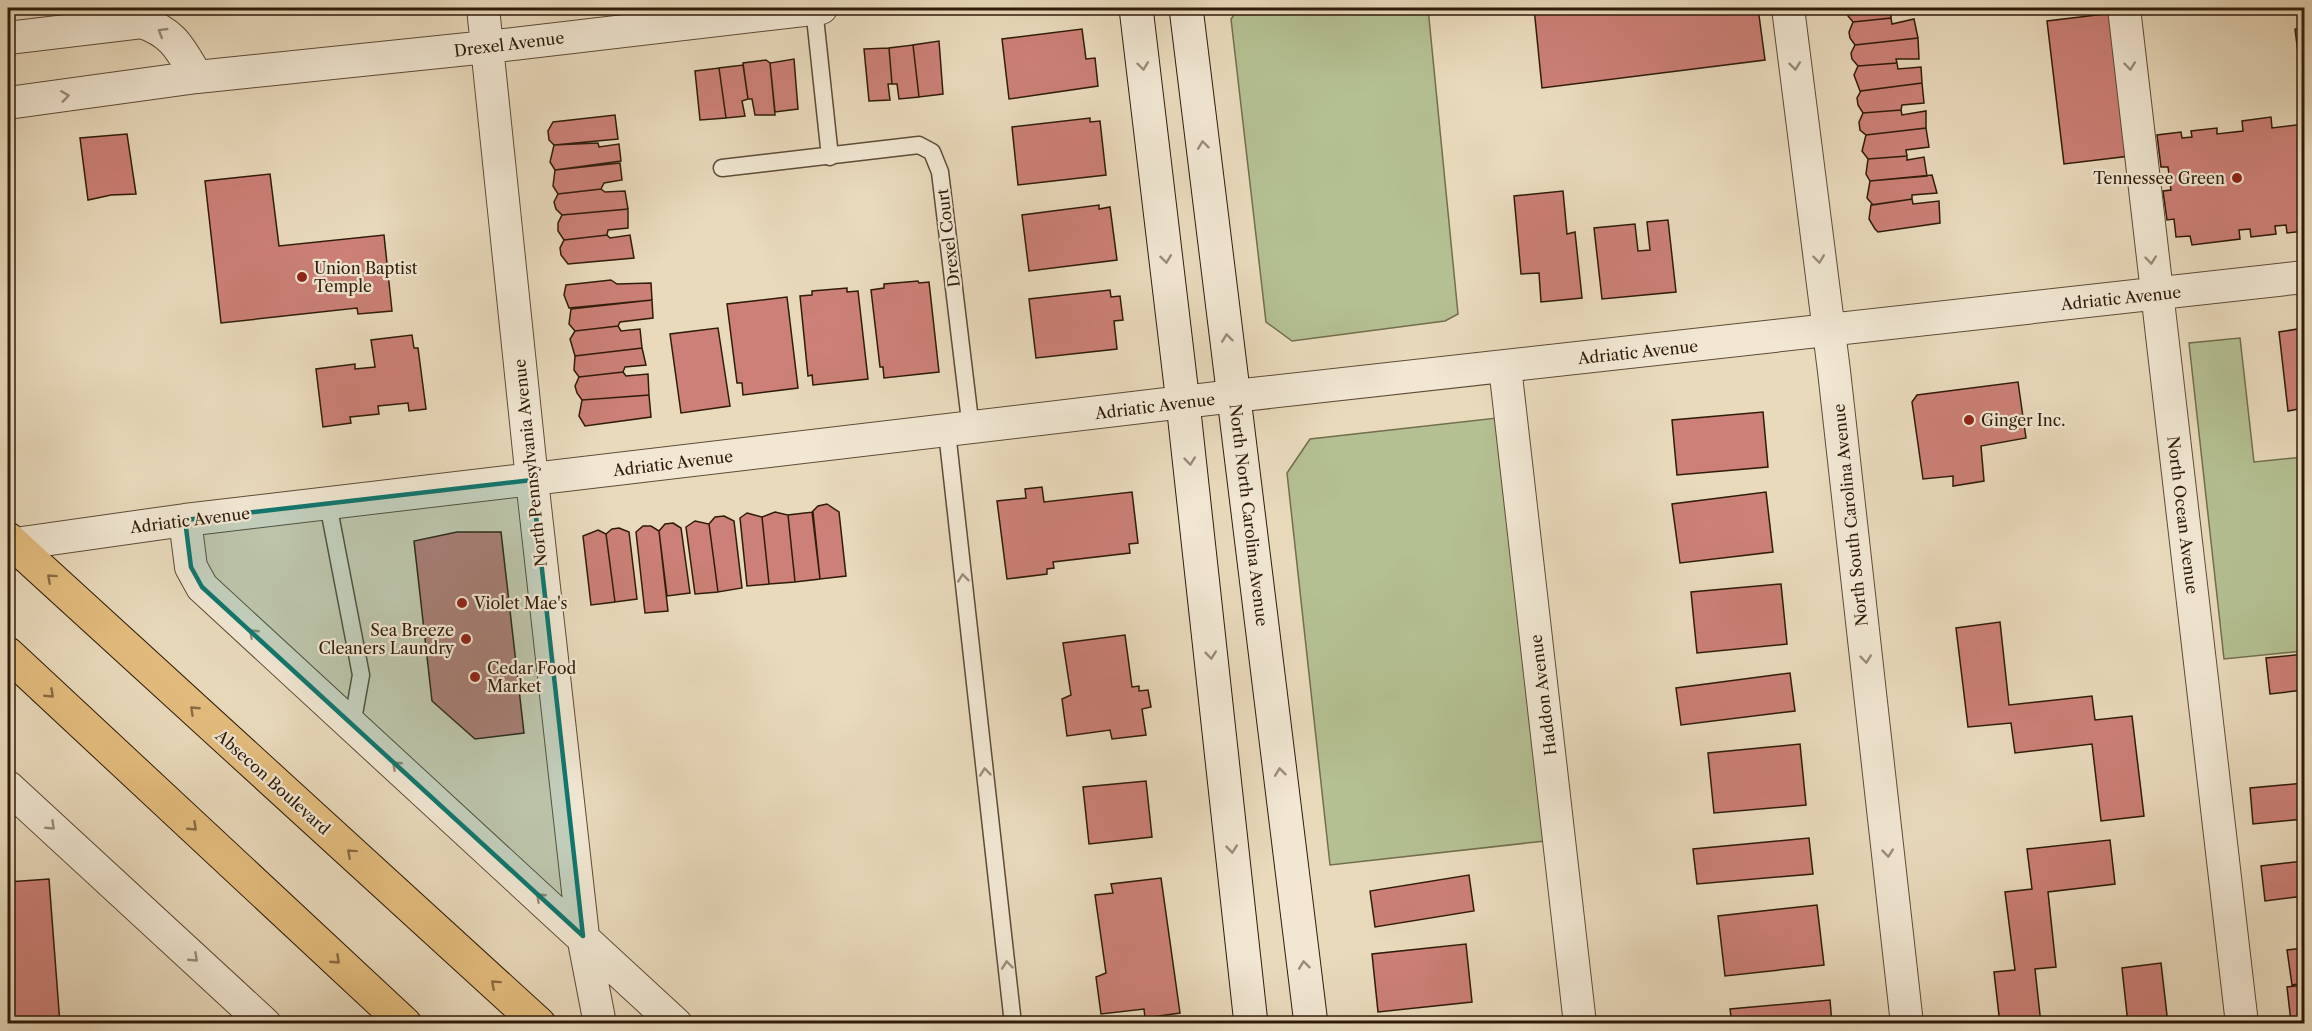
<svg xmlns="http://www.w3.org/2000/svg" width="2312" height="1031" viewBox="0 0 2312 1031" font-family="'Libre Caslon Text',serif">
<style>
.green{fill:#b4c092;stroke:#726e4e;stroke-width:1.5}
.building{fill:#cc8077;stroke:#2f1b0a;stroke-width:1.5}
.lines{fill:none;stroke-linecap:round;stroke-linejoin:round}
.lane-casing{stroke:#5e4b36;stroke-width:19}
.street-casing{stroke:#5e4b36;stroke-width:34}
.secondary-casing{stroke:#2f1b0a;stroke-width:35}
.highway-casing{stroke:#2f1b0a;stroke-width:35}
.lane{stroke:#f1e7d3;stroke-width:16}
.street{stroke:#f1e7d3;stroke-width:32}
.secondary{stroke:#f1e7d3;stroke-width:33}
.highway{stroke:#e4bd7e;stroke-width:33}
.oneway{stroke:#9a8b79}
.oneway2{stroke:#8a6c44}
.marked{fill:#0f766e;fill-opacity:0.2;stroke:#0f766e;stroke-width:4.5;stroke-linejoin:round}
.poi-dot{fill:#8f2418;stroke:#f1e7d3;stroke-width:2}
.labels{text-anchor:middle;stroke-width:4.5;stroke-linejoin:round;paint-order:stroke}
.street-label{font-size:16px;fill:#2f1b0a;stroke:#f1e7d3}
.poi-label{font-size:16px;fill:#2f1b0a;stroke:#f1e7d3;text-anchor:start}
</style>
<rect width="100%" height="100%" fill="#e9dabc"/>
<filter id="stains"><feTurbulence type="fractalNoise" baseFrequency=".00333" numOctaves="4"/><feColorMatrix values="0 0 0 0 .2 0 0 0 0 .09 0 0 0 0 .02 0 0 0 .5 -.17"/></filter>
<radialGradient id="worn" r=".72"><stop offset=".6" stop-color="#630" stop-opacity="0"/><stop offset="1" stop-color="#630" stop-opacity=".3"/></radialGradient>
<path class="green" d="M1239,8H1428L1458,314L1445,321L1292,341L1266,322L1231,19Z
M2240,338L2254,462L2304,457V651L2224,659L2189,343Z
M1497,418L1545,841L1330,865L1287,473L1310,439Z"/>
<path class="building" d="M8,8H62V9L8,15Z
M1534,8H1758L1765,60L1542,88Z
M1847,8H1913V11L1891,12V18L1853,22L1848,16Z
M2298,8H2304V77H2301L2295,29L2301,28Z
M2113,13L2130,156L2064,164L2047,21Z
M1891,18L1892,24L1914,19L1918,38L1855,45L1850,38L1849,32L1853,22Z
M1082,29L1086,59L1095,58L1098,86L1009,99L1002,39Z
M1918,38L1919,59H1896L1897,63L1858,66L1852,59L1851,53L1855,45Z
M939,41L943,94L919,97L913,45Z
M913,45L919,97L899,99L897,84H892L889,48Z
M889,48L892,84H888L890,100L869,101L864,49Z
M794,59L798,109L775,112L770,63Z
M766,60L770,63L775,115H755L752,99H748L743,63Z
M1897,63L1898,69L1921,67L1922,83L1860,91L1854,75L1858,66Z
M743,65L748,99L742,101L745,116L726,118L719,68Z
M719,68L726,118L700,120L695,71Z
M1922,83L1924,103L1902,105L1901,110L1863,113L1858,105L1857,98L1861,91Z
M1901,110L1902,115L1926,111V128L1866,135L1860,130L1859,122L1863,113Z
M615,115L618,139L554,145L549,140L548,131L553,122Z
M2271,117L2272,128L2304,124V231L2287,233L2286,225L2275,226L2276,234L2251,237L2250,229L2239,230L2240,239L2192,245L2190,236L2176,237L2174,219L2167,220L2163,191L2171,190L2168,167H2161L2157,135L2181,132L2182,138L2192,137L2191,131L2217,128V134L2243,131L2242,121Z
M1090,118V122L1100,121L1106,175L1018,185L1012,127Z
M1926,128L1929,147L1906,150L1907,156L1868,159L1862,151L1866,135Z
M127,134L136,194L111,195L88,200L80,138Z
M598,143L599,147L619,144L621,161L555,170L550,162L554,145Z
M1907,156V160L1924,157L1927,176L1870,181L1866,174L1868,159Z
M620,163L622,180L604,183L601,189L558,194L553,186L555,170Z
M270,174L279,246L384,235L392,311L358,314L357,308L221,323L205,181Z
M1932,175L1937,193L1912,195V199L1873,205L1867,198L1870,181Z
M601,189L605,192L625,191L628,209L562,215L556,209L554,202L558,194Z
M1563,191L1567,234L1575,232L1582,298L1541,302L1539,273L1521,274L1514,196Z
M1912,199L1913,204L1939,201L1940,223L1878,232L1875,229L1869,219L1871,205Z
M1099,205V209L1110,207L1117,260L1029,271L1022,215Z
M628,209V228L608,230L607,235L564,240L558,231V223L562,215Z
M1668,220L1676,292L1602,299L1594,228L1635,224L1638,251L1650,250L1647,222Z
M607,235L610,238L630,235L634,258L568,264L561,255L560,248L564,240Z
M611,280L617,284L651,283L652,300L569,308L564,295L566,285Z
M918,281L919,283L929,282L939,372L884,378L883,367H880L871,290L884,288V284Z
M847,288V292L858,291L868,379L813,385L812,375L808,376L800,296L812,295V291Z
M1110,290L1111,297L1120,296L1123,320L1114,321L1117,349L1036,358L1029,299Z
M787,297L798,388L743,395L742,383H737L727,304Z
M652,300L653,318L620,322L618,326L575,331L569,324L571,309Z
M618,326L621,331L640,329L642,348L575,356L570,339L575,331Z
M718,328L730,406L681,413L670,334Z
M2304,328V408L2288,411L2279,332Z
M412,335L414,348H418L426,409L409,411L408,403L378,406L379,414L350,417L351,423L323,427L316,369L355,364V369L375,367L371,340Z
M642,348L646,365L625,367L623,372L579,377L574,370L575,356Z
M623,372L626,376L648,374L649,395L582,400L577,393L575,386L579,377Z
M2018,382L2026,438L1981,446L1984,481L1953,486V476L1923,479L1912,402L1917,395Z
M649,395L651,417L585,426L579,416L582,400Z
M1763,412L1768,467L1677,475L1672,420Z
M1042,487L1044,502L1132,492L1138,543L1129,544L1130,553L1053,562L1054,568L1047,569V574L1007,579L997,501L1026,498L1025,489Z
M1766,492L1773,552L1680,563L1672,504Z
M827,504L839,512L846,576L820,579L812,512L818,506Z
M775,512L788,515L795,582L769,584L762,517Z
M813,512L820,579L795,582L788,515Z
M747,513L762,517L769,584L747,586L740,518Z
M724,516L734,521L742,588L718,592L709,524L715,517Z
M695,521L709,524L718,592L695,594L686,527Z
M673,523L681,528L690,593L667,596L659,531L665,524Z
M643,526H651L659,531L668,611L645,613L636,532Z
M619,528L629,532L637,599L615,602L606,534L612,529Z
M598,530L606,534L615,602L591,605L583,536Z
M457,532H501L524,733L475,739L432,701L414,541Z
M1781,584L1787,644L1697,653L1691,592Z
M2000,622L2009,705L2092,696L2095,720L2132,716L2144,816L2101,821L2092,744L2015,753L2011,723L1968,727L1956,628Z
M1125,635L1132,687L1139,686V691L1148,690L1151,707L1142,709L1146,735L1112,739L1110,730L1067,736L1062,699L1071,695L1063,643Z
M2304,654V690L2270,694L2266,658Z
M1790,673L1795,711L1681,725L1676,688Z
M1800,744L1806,805L1714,813L1708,753Z
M1146,781L1152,837L1089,844L1083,787Z
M2304,783V819L2253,824L2250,788Z
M1809,838L1813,874L1697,884L1693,849Z
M2110,840L2115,884L2048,892L2056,967L2035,969L2041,1024H2000L1994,972L2015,970L2005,892L2032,889L2027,849Z
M2304,861V896L2265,901L2261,866Z
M1469,875L1474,911L1375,927L1370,891Z
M1161,878L1180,1013L1145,1018L1144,1009L1101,1014L1096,977L1106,973L1095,895L1113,893L1111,884Z
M49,879L60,1024H8V882Z
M1817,905L1824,965L1725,976L1718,916Z
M1466,944L1472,1002L1378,1012L1372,954Z
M2304,948V983L2292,985L2287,950Z
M2161,963L2168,1024H2128L2122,968Z
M2304,985V1020L2291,1022L2287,987Z
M1830,1000L1832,1024H1732L1730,1009Z"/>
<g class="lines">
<defs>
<path id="lane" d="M814,8L830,157
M722,168L919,145L932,152L940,172L971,429
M947,432L1013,1024
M328,504L361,675L352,725"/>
<path id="street" d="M483,8L532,480L583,936L600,1024
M1788,8L1834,371L1907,1024
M2124,8L2242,1024
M8,38L142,22C175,34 180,49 197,77
M8,103L197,77L487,47L821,8
M1505,367L1580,1024
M185,520L191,567L202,587L676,1024
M8,545L185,520L1234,396L2304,277
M8,787L265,1024"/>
<path id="secondary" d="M1136,8L1183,403L1251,1024
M1186,8L1311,1024"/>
<path id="highway" d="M8,539L539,1024
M8,654L405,1024"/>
</defs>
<use href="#lane" class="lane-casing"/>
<use href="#street" class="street-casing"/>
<use href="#secondary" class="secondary-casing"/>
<use href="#highway" class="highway-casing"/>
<use href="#lane" class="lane"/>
<use href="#street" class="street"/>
<use href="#secondary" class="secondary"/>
<use href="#highway" class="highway"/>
</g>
<defs><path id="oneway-chevron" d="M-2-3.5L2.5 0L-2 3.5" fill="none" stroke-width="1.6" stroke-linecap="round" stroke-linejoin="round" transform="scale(1.5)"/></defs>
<g class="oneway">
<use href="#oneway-chevron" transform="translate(162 32) rotate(-149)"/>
<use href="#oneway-chevron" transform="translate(1143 66) rotate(83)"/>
<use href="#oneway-chevron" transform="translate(1795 66) rotate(83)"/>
<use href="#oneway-chevron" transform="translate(2130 66) rotate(84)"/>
<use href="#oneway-chevron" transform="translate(65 96) rotate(-8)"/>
<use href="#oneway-chevron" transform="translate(1203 145) rotate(-97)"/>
<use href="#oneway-chevron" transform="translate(1166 259) rotate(83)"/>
<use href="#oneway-chevron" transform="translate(1819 259) rotate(83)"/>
<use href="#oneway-chevron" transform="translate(2151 260) rotate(84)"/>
<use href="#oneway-chevron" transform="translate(1227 338) rotate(-97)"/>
<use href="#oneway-chevron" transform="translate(1190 461) rotate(84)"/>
<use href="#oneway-chevron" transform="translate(963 578) rotate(-96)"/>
<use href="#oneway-chevron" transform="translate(253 633) rotate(-137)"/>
<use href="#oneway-chevron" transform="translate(1211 655) rotate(84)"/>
<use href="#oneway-chevron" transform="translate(1866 659) rotate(84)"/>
<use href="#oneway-chevron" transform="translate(396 765) rotate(-137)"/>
<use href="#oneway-chevron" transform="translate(985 772) rotate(-96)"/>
<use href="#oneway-chevron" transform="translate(1280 772) rotate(-97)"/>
<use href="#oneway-chevron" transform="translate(51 826) rotate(43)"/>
<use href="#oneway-chevron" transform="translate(1232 849) rotate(84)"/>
<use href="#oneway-chevron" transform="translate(1888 853) rotate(84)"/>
<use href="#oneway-chevron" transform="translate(540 897) rotate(-137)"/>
<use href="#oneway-chevron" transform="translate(194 958) rotate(43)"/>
<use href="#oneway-chevron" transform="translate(1007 965) rotate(-96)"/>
<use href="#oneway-chevron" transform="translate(1304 965) rotate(-97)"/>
</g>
<g class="oneway2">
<use href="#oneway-chevron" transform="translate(51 578) rotate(-138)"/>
<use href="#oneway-chevron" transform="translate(50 694) rotate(43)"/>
<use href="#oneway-chevron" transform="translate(194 710) rotate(-137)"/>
<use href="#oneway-chevron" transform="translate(193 827) rotate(43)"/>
<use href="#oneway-chevron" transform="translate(351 853) rotate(-138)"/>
<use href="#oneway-chevron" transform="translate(336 960) rotate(43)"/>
<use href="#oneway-chevron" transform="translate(495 984) rotate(-138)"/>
</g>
<path class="marked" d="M532,480L583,936L202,587L191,567L185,520Z"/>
<g class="poi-dot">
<circle cx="2237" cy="178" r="6"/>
<circle cx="302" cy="277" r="6"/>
<circle cx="1969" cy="420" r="6"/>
<circle cx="462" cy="603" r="6"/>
<circle cx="466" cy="639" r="6"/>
<circle cx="475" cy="677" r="6"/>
</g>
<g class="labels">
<g class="street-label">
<text transform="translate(509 44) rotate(-7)" y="6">Drexel Avenue</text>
<text transform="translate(948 238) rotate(-97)" y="6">Drexel Court</text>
<text transform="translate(2121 298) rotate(-6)" y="6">Adriatic Avenue</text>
<text transform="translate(1638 352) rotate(-6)" y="6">Adriatic Avenue</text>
<text transform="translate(1155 406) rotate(-7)" y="6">Adriatic Avenue</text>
<text transform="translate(530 463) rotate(-96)" y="6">North Pennsylvania Avenue</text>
<text transform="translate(673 463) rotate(-7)" y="6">Adriatic Avenue</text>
<text transform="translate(1249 515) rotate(83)" y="6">North North Carolina Avenue</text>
<text transform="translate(1850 515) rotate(-96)" y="6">North South Carolina Avenue</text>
<text transform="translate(2183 515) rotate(83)" y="6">North Ocean Avenue</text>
<text transform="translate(190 520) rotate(-7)" y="6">Adriatic Avenue</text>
<text transform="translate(1543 695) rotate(-97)" y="6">Haddon Avenue</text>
<text transform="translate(273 782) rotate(42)" y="6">Absecon Boulevard</text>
</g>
<g class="poi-label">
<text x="2225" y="184" text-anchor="end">Tennessee Green</text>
<text x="314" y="274">Union Baptist<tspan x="314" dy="18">Temple</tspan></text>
<text x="1981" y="426">Ginger Inc.</text>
<text x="474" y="609">Violet Mae's</text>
<text x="454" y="636" text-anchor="end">Sea Breeze<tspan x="454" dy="18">Cleaners Laundry</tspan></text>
<text x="487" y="674">Cedar Food<tspan x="487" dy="18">Market</tspan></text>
</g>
</g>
<rect width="2312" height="1031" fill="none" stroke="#e9dabc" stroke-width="30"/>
<rect x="9" y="9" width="2294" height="1013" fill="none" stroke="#2f1b0a" stroke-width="3"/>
<rect x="15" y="15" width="2282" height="1001" fill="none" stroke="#2f1b0a" stroke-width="1.5"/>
<rect width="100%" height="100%" filter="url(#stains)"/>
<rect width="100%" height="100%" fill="url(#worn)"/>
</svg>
